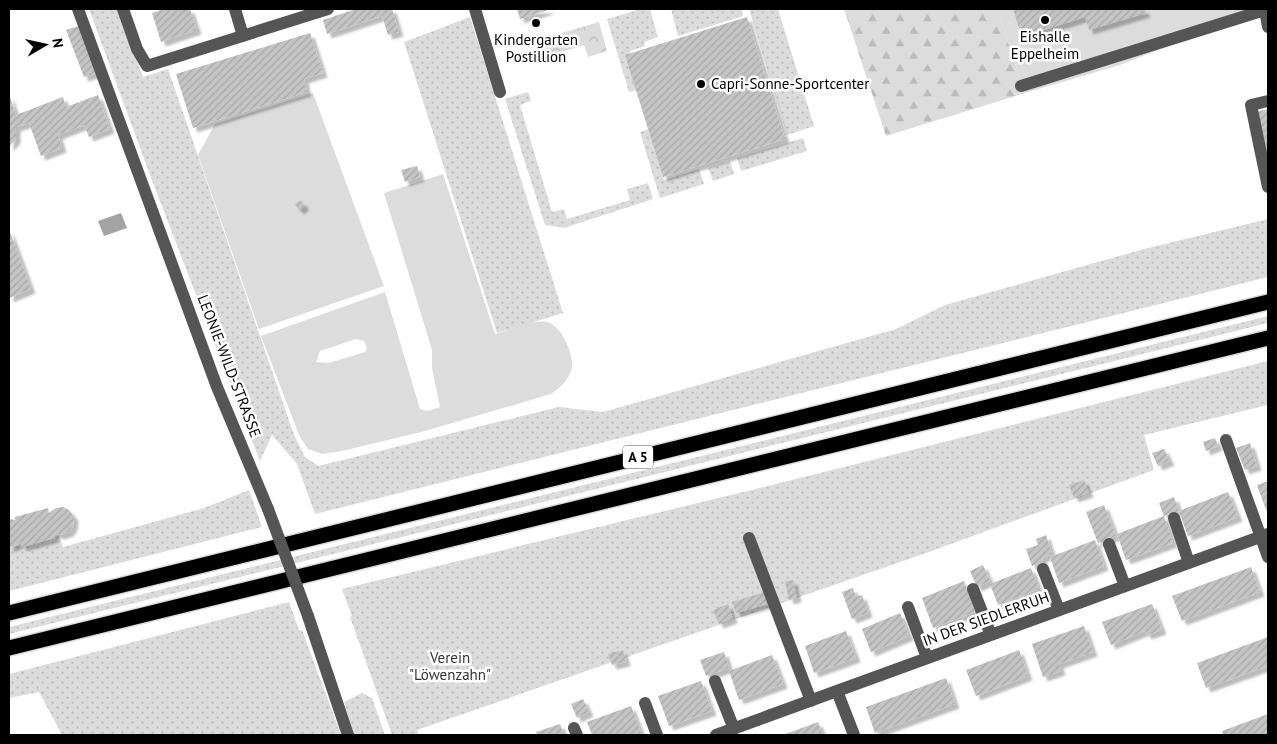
<svg xmlns="http://www.w3.org/2000/svg" width="1277" height="744" viewBox="0 0 1277 744" font-family="'PT Sans',sans-serif">
<style>
.grass{fill:url(#grass-dots)}
.forest{fill:url(#forest-firs)}
.park{fill:url(#park-crowns)}
.pitch{fill:#dcdcdc;fill-rule:evenodd}
.water{fill:#a3a3a3}
.building{fill:url(#building-hatch);filter:url(#shadow)}
.lines{fill:none;stroke-linecap:round;stroke-linejoin:round}
.highway-casing{stroke:#dbdbdb;stroke-width:18}
.minor{stroke:#555;stroke-width:12}
.highway{stroke:#000;stroke-width:15}
.minor-bridge{stroke:#555;stroke-width:12}
.poi-dot{fill:#000;stroke:#fff;stroke-width:2}
.labels{text-anchor:middle;stroke-width:5;stroke-linejoin:round;paint-order:stroke}
.shield{fill:#fff;stroke:#4c4c4c;stroke-width:1}
.shield-label{font-size:14px;font-weight:bold;fill:#000}
.poi-label{font-size:15px;fill:#000;stroke:#fff}
.street-label{font-size:15px;fill:#000;stroke:#fff}
.park-label{font-size:15px;fill:#333;stroke:#fff}
</style>
<defs>
<pattern id="grass-dots" width="8" height="8" patternUnits="userSpaceOnUse" patternTransform="scale(1.25)"><rect width="8" height="8" fill="#dcdcdc"/><path d="M2 2h.1M6 6h.1" fill="none" stroke="#bbb" stroke-width="1.8" stroke-linecap="round"/></pattern>
<pattern id="forest-firs" width="22" height="20" patternUnits="userSpaceOnUse" patternTransform="scale(1.25)"><rect width="22" height="20" fill="#dcdcdc"/><path d="M5 1l3.5 6h-7zM16 11l3.5 6h-7z" fill="#bbb"/></pattern>
<pattern id="park-crowns" width="20" height="18" patternUnits="userSpaceOnUse" patternTransform="scale(1.25)"><rect width="20" height="18" fill="#dcdcdc"/><path d="M2 6a3 3 0 1 1 6 0M12 15a3 3 0 1 1 6 0" fill="none" stroke="#bbb"/></pattern>
<pattern id="building-hatch" width="6" height="6" patternUnits="userSpaceOnUse" patternTransform="scale(1.25)"><rect width="6" height="6" fill="#c4c4c4"/><path d="M-1 1l2-2M0 6l6-6M5 7l2-2" fill="none" stroke="#a7a7a7"/></pattern>
<filter id="shadow"><feDropShadow dx="4.5" dy="4.5" stdDeviation="1" flood-color="#0004"/></filter>
</defs>
<rect width="100%" height="100%" fill="#fff"/>
<path class="grass" d="M89,9H119L143,77L168,69L294,435L305,457L318,466L559,407L603,412L896,329L945,305L1144,249L1268,219V277L315,514L297,464L272,435L260,461L153,183Z
M641,9H650L658,37L644,42L645,46L630,51L638,90L629,92L607,19Z
M671,9H741L743,16L678,36Z
M749,9H778L814,126L787,135Z
M470,17L563,313L497,333L404,42Z
M528,92L531,101L520,105L552,212L564,209L567,219L630,200L627,189L648,183L653,199L564,228L545,225L505,99Z
M648,129L664,180L699,169L704,184L660,198L640,132Z
M803,138L807,151L741,171L737,158Z
M730,161L734,174L713,181L708,168Z
M1268,316V323L9,634V627Z
M1268,361V405L1144,435L1154,470L929,552L417,730L419,735H392L350,617L352,616L342,589L768,486Z
M249,490L262,527L9,591V548L59,535L63,547L204,508Z
M289,602L299,630H302L341,735H62L39,692L9,698V674Z
M362,693L372,698L385,735H354L344,702Z"/>
<path class="forest" d="M844,9H997L1025,93L886,136Z"/>
<path class="park" d="M599,22L607,51L588,57L584,45L543,58L538,40Z"/>
<path class="pitch" d="M997,9H1262L1120,65L1025,93Z
M313,93L384,286L259,329L198,155L215,124Z
M443,174L495,334C511,330 530,319 547,322C562,326 573,353 572,367C570,379 560,388 551,394L425,431L342,451L322,454L308,449L299,435L261,336L385,292L420,409L427,411L440,407L432,368V350L384,193ZM356,339L364,341L367,348L365,352L329,363L316,362L320,351Z"/>
<path class="water" d="M121,213L127,228L104,236L98,221Z"/>
<path class="building" d="M164,9H190L197,30L161,42L152,13Z
M356,9H392L399,32L388,35L382,16L327,34L323,20Z
M517,9H551L520,19Z
M1013,9H1144L1146,13L1089,30L1085,17L1022,37Z
M747,17L785,139L663,177L625,55Z
M79,26L97,73L84,77L66,30Z
M310,33L323,73L304,79L307,92L193,128L176,74Z
M9,94L16,115L63,97L66,107L98,95L110,129L89,137L84,125L58,135L62,148L41,156L29,123L16,127V139L9,147Z
M1268,109V157H1267L1257,112Z
M417,166L420,177L405,182L401,170Z
M299,201L303,202L304,206L300,210L295,205Z
M9,229L31,289L9,298Z
M1215,438L1218,446L1206,451L1203,442Z
M1250,443L1257,466L1245,470L1236,448Z
M1164,449L1170,461L1158,466L1152,453Z
M1084,480L1089,493L1074,498L1069,485Z
M1268,481V509L1266,510L1257,485Z
M1228,492L1238,517L1188,536L1179,511Z
M1174,497L1179,511L1164,516L1173,543L1126,560L1117,534L1164,516L1159,503Z
M1104,505L1116,536L1098,543L1086,512Z
M63,507L69,510L74,517L73,526L69,532L60,535L54,533L55,538L22,547L21,542L13,547H9V519L15,520V517L48,508L49,513L56,508Z
M1046,535L1052,554L1042,558L1043,562L1032,566L1026,549L1038,545L1036,539Z
M1095,540L1104,566L1059,583L1050,557Z
M983,565L990,581L977,587L970,571Z
M1251,567L1260,592L1182,621L1172,596Z
M1031,568L1039,589L998,605L990,584Z
M793,580L797,598L789,600L785,582Z
M964,581L975,612L933,628L922,598Z
M853,588L856,597L862,595L868,613L852,619L842,592Z
M765,592L768,604L736,613L732,602Z
M728,604L733,619L719,624L713,610Z
M1152,604L1162,630L1147,635L1145,631L1111,645L1102,622Z
M900,613L909,636L871,652L862,629Z
M1084,626L1093,652L1059,664L1061,671L1043,677L1032,644Z
M846,631L856,658L814,673L805,646Z
M1268,637V666L1206,688L1197,663Z
M623,650L626,662L612,665L608,654Z
M1019,650L1028,676L976,696L966,670Z
M724,652L729,668L706,676L700,660Z
M772,655L783,684L739,700L729,671Z
M946,678L955,704L875,733L866,707Z
M701,681L712,711L669,726L658,696Z
M583,699L589,712L577,718L571,704Z
M631,706L642,735H592L587,722Z
M1268,714V735H1223L1222,731Z
M818,722L823,735H783Z
M560,724L564,735H537L536,732Z"/>
<g class="lines">
<defs>
<path id="highway" d="M9,613L1268,302
M9,648L1268,338"/>
</defs>
<use href="#highway" class="highway-casing"/>
<path class="minor" d="M78,9L217,387L268,509
M123,9L137,49L147,66L328,9
M235,9L243,36
M475,9L500,92
M1265,10L1268,27
M1021,86L1268,9
M1268,101L1251,105L1268,187
M1226,440L1268,557
M1174,518L1189,563
M749,538L811,701
M1109,544L1125,586
M1043,569L1059,610
M973,589L991,635
M908,607L927,658
M308,616L348,735
M715,681L734,729
M837,691L854,735
M645,703L657,735
M574,728L577,735
M716,735L1268,534"/>
<use href="#highway" class="highway"/>
<path class="minor-bridge" d="M268,509L308,616"/>
</g>
<g class="poi-dot">
<circle cx="1045" cy="20" r="5"/>
<circle cx="536" cy="23" r="5"/>
<circle cx="701" cy="84" r="5"/>
</g>
<g class="labels">
<rect class="shield" x="623" y="445.5" width="30" height="23" rx="4"/>
<g class="shield-label">
<text x="638" y="462">A 5</text>
</g>
<g class="poi-label">
<text x="1045" y="42">Eishalle<tspan x="1045" dy="17">Eppelheim</tspan></text>
<text x="536" y="45">Kindergarten<tspan x="536" dy="17">Postillion</tspan></text>
<text x="711" y="89" text-anchor="start">Capri-Sonne-Sportcenter</text>
</g>
<g class="street-label">
<text transform="translate(229 366) rotate(69)" y="5">LEONIE-WILD-STRASSE</text>
<text transform="translate(986 619) rotate(-20)" y="5">IN DER SIEDLERRUH</text>
</g>
<g class="park-label">
<text x="450" y="663">Verein<tspan x="450" dy="17">"Löwenzahn"</tspan></text>
</g>
</g>
<rect width="1277" height="744" fill="none" stroke="#000000" stroke-width="20"/>
<g transform="translate(45 45) rotate(81)" stroke="#ffffff" stroke-width="4" paint-order="stroke">
<path d="M0-4L9 19L0 12L-9 19Z" fill="#000000"/>
<text y="-8" font-size="14" font-weight="bold" text-anchor="middle" fill="#000000">N</text>
</g>
</svg>
